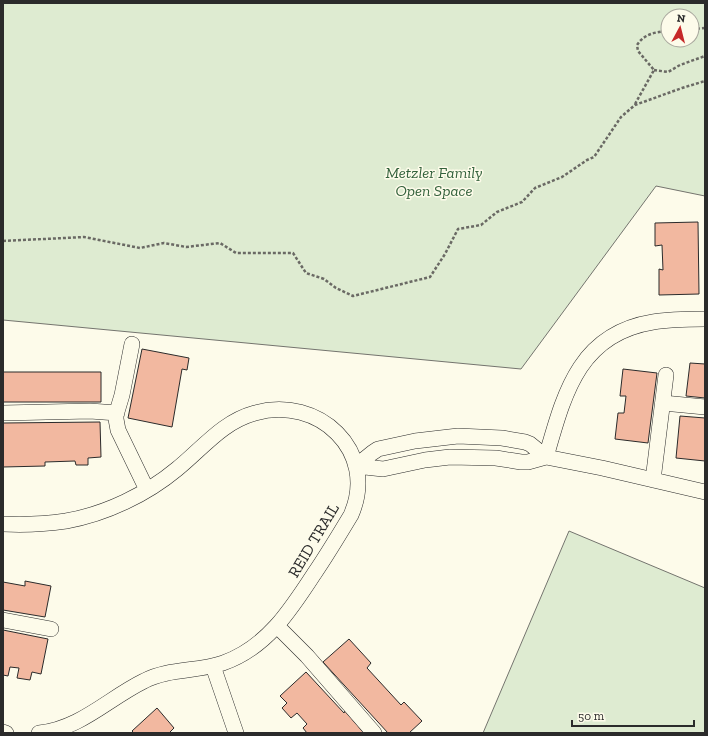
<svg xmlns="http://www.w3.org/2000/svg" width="708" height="736" viewBox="0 0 708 736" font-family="'Zilla Slab',serif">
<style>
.green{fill:#deebd1;stroke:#74746e;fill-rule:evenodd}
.building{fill:#f2b8a0;stroke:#2b2b2b}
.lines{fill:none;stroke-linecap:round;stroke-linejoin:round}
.minor-casing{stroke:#2b2b2b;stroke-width:16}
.path{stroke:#6a6964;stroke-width:2.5;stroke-dasharray:3 2;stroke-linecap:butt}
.minor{stroke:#fdfbea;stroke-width:15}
.labels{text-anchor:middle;stroke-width:3;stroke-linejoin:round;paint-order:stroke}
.park-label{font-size:16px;font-style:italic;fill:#34623c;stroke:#fdfbea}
.street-label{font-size:16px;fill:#2b2b2b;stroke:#fdfbea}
</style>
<rect width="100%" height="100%" fill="#fdfbea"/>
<path class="green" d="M3,3H705V196L656,186L521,369L3,320ZM668,16H692V40H668Z
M569,531L705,588V733H483Z"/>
<path class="building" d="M698,222L699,294L659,295V269L663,270L662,245L655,246V223Z
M142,349L189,358L187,370L182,369L172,427L128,418Z
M690,363L705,364V398L686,396Z
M623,369L657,373L648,443L615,439L618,413H624L626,396H620Z
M3,372H101V402H3Z
M680,416L705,418V461L676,458Z
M100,422L101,457L88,458V465H76L75,461L45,462V466L3,467V423Z
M25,581L51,586L45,617L3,610V582L25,586Z
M3,630L48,639L41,674L32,672L30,680L17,678L19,668L10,667L8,676L3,675Z
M349,639L371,663L367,668L401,705L404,702L422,721L409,733H388L323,662Z
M306,672L344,713L345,711L364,733H307L303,728L307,724L297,713L291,718L282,708L287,703L280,696Z
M157,708L174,728L170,732L171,733H134L132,731Z"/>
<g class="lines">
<defs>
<path id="minor" d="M132,344L122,395L116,415V419L118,430L147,490
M663,403L705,407
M3,413L90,411L117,413
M546,457C564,395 578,334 653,322C670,319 688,319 705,319
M356,466L383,469L425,460L450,457L496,458L521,462H528L546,457L602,468L705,492
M356,466L372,453L378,449L415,441L458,436L502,438L525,442L530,444L546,457
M653,480L666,375
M3,524C24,525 46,524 66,521C106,514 147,494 177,469C203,448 222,422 255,413C318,395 379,451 351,515C339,535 327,555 314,574C290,611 266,648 223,663C197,672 169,668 144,681C109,698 80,729 39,733
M3,620L51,629
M277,626L307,656L374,733
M213,666L236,733
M3,732L6,733"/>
</defs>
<use href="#minor" class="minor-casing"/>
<path class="path" d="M692,29L705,28
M654,70L668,72L680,65L705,56
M635,104L654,70L638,51L637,45C644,34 655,32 668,31
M3,241L84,237L140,248L164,243L186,247L220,243L236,253H293L306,273L324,279L336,288L353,296L430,277L445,254L458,229L481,225L497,212L522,202L535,188L562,177L587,160L594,157L621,117L635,105L682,88L705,81"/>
<use href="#minor" class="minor"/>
</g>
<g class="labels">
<g class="park-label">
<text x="434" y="178">Metzler Family<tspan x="434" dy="18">Open Space</tspan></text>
</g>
<g class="street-label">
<text transform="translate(313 540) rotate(-59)" y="6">REID TRAIL</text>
</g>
</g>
<rect width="708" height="736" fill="none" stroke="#2b2b2b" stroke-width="8"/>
<g transform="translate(680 28) rotate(7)"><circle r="19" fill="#fdfbea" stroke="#a9a89e"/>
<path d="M0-3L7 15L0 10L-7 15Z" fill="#c62828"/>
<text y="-6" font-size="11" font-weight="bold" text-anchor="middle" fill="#2b2b2b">N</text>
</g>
<path d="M572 720v6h122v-6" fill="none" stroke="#2b2b2b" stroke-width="2"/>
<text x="578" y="720" font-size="12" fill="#2b2b2b" stroke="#fdfbea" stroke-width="3" paint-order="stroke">50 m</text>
</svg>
